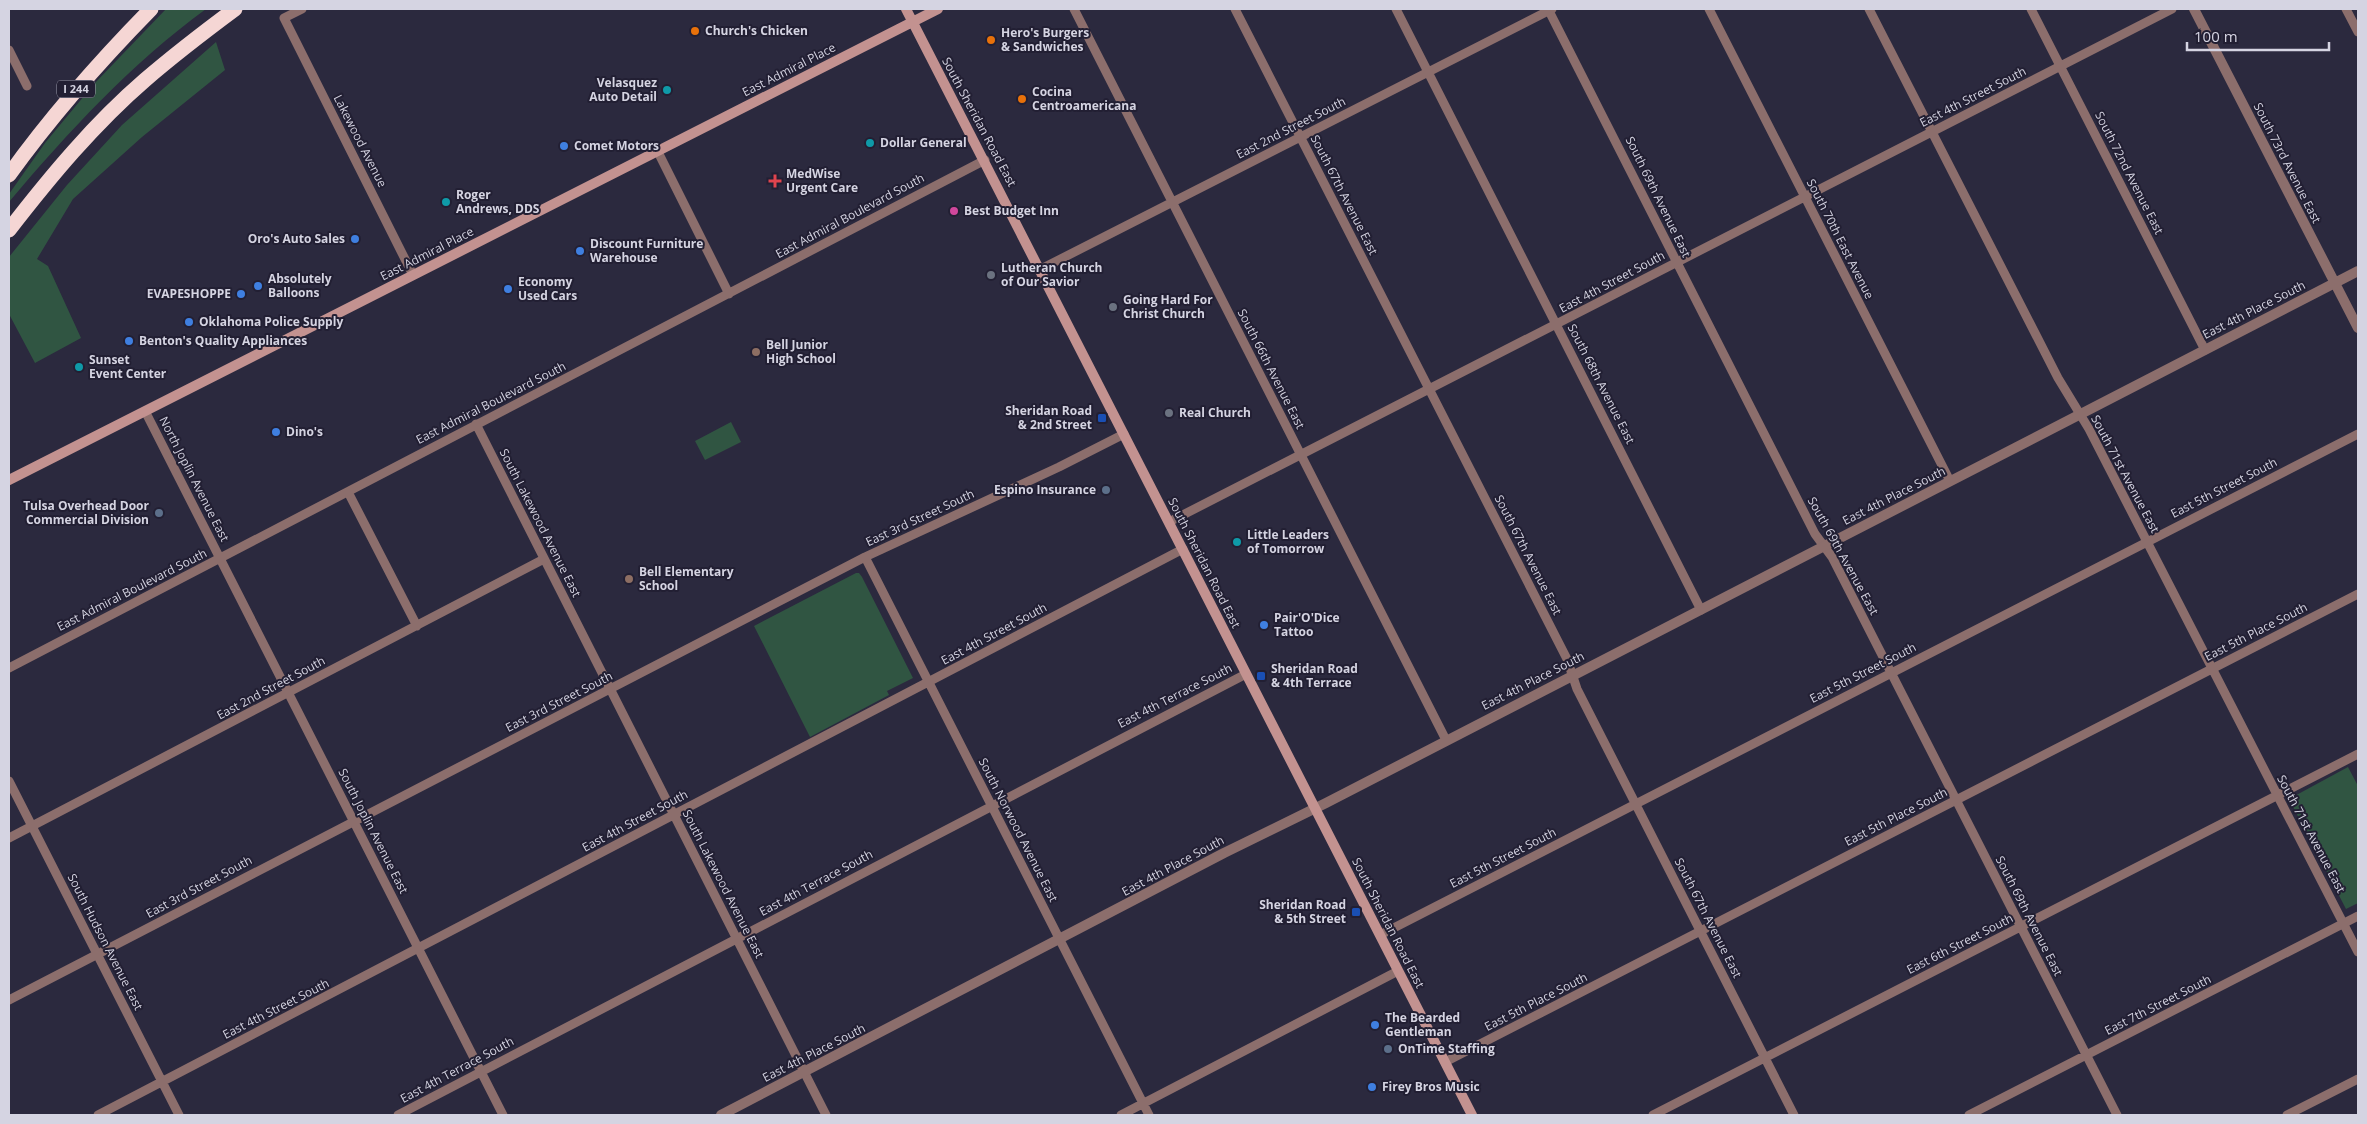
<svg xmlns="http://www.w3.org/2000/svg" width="2367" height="1124" viewBox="0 0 2367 1124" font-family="'Open Sans',sans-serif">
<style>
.green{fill:#305542}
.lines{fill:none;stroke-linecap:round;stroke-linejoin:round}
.minor{stroke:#8c6e6c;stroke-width:9}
.tertiary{stroke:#8c6e6c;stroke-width:10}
.secondary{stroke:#c39290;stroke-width:10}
.motorway{stroke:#f5d6d4;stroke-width:15}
.food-dot{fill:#e8710a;stroke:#221f33;stroke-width:2}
.culture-dot{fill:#0f9aa8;stroke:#221f33;stroke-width:2}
.shop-dot{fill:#3f7fe0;stroke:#221f33;stroke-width:2}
.health-dot{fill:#e0444e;stroke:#221f33;stroke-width:2}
.hotel-dot{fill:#d1479c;stroke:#221f33;stroke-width:2}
.worship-dot{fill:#6b7280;stroke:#221f33;stroke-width:2}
.education-dot{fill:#8d6e63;stroke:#221f33;stroke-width:2}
.transit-dot{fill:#1a4fb4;stroke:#221f33;stroke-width:2}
.service-dot{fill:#5c6f8a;stroke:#221f33;stroke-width:2}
.labels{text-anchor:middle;stroke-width:4;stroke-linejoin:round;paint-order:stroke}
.shield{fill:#221f33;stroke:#9f9eae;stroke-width:1}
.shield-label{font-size:11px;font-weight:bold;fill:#d5d4e2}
.poi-label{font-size:12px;font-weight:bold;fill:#d5d4e2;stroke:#221f33;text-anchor:start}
.street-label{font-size:12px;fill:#d5d4e2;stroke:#221f33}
</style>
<rect width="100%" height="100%" fill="#2b293e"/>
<path class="green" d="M166,9H206C132,63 68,132 9,202V194L45,143L94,84Z
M216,42L225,70L142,137L73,199L37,259L48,266L81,338L35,363L9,314V257L67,185L122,125Z
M731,422L741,442L705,460L695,441Z
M856,573H859L862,577L913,678L887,691L889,695L810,737L754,626Z
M2348,767L2358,786V903L2346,909L2289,799Z"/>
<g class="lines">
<path class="minor" d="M302,9L284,18L413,275
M1074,9L1446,740
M1235,9L1567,659L1577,689L1794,1115
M1396,9L1701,610
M1548,9L1815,534L1832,557L2117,1115
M1709,9L1950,481
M1869,9L2058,378L2089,429L2358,952
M2031,9L2205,350
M2346,9L2358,32
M9,50L27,86
M657,150L729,294
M1041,269L1552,9
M145,411L503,1115
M476,424L826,1115
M348,492L417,626
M1169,522L2172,9
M865,557L1149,1115
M9,668L985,160
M9,781L179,1115
M9,838L544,559
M1380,935L2358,434
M9,1000L865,557L1059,467L1124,434
M1445,1062L2358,594
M98,1115L1183,549
M398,1115L1246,674
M1121,1115L1398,971
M1653,1115L2358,754
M1969,1115L2358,916
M2287,1115L2358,1079"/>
<path class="tertiary" d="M2194,9L2358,328
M721,1115L1224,853L1326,803L2358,271"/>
<path class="secondary" d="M906,9L1472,1115
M9,480L938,9"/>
<path class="motorway" d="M9,175C52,115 100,61 151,9
M9,230C50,177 94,124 145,80C174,55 204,32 235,9"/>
</g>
<g class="food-dot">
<circle cx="695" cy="31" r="5"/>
<circle cx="991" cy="40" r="5"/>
<circle cx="1022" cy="99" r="5"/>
</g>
<g class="culture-dot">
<circle cx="667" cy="90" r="5"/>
<circle cx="870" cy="143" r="5"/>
<circle cx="446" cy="202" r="5"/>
<circle cx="79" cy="367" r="5"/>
<circle cx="1237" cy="542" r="5"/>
</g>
<g class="shop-dot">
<circle cx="564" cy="146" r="5"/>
<circle cx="355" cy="239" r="5"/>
<circle cx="580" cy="251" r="5"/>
<circle cx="258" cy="286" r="5"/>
<circle cx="508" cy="289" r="5"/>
<circle cx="241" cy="294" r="5"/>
<circle cx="189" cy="322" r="5"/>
<circle cx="129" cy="341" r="5"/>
<circle cx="276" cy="432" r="5"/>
<circle cx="1264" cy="625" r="5"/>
<circle cx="1375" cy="1025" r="5"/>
<circle cx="1372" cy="1087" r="5"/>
</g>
<path class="health-dot" d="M772.5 173.5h5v5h5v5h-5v5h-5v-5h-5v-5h5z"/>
<circle class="hotel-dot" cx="954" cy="211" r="5"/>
<g class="worship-dot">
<circle cx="991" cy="275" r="5"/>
<circle cx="1113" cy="307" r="5"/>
<circle cx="1169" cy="413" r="5"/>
</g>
<g class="education-dot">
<circle cx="756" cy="352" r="5"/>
<circle cx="629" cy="579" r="5"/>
</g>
<g class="transit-dot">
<rect x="1097" y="413" width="10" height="10" rx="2.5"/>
<rect x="1256" y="671" width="10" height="10" rx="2.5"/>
<rect x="1351" y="907" width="10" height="10" rx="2.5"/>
</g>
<g class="service-dot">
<circle cx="1106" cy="490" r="5"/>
<circle cx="159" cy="513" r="5"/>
<circle cx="1388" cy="1049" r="5"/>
</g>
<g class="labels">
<rect class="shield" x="57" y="80.5" width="38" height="17" rx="4"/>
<g class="shield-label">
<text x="76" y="93">I 244</text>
</g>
<g class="poi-label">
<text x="705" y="35">Church's Chicken</text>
<text x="1001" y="37">Hero's Burgers<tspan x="1001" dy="14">&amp; Sandwiches</tspan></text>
<text x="657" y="87" text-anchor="end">Velasquez<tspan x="657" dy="14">Auto Detail</tspan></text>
<text x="1032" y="96">Cocina<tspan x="1032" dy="14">Centroamericana</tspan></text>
<text x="880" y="147">Dollar General</text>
<text x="574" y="150">Comet Motors</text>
<text x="786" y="178">MedWise<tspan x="786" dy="14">Urgent Care</tspan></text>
<text x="456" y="199">Roger<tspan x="456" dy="14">Andrews, DDS</tspan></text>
<text x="964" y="215">Best Budget Inn</text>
<text x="345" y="243" text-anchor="end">Oro's Auto Sales</text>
<text x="590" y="248">Discount Furniture<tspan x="590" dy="14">Warehouse</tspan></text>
<text x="1001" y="272">Lutheran Church<tspan x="1001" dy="14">of Our Savior</tspan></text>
<text x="268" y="283">Absolutely<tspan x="268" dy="14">Balloons</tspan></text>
<text x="518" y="286">Economy<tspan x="518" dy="14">Used Cars</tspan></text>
<text x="231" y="298" text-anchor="end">EVAPESHOPPE</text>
<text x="1123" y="304">Going Hard For<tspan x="1123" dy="14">Christ Church</tspan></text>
<text x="199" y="326">Oklahoma Police Supply</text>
<text x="139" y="345">Benton's Quality Appliances</text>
<text x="766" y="349">Bell Junior<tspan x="766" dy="14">High School</tspan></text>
<text x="89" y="364">Sunset<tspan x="89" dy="14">Event Center</tspan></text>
<text x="1092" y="415" text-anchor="end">Sheridan Road<tspan x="1092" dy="14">&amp; 2nd Street</tspan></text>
<text x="1179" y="417">Real Church</text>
<text x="286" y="436">Dino's</text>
<text x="1096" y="494" text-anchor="end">Espino Insurance</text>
<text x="149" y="510" text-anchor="end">Tulsa Overhead Door<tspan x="149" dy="14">Commercial Division</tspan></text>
<text x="1247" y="539">Little Leaders<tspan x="1247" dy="14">of Tomorrow</tspan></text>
<text x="639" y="576">Bell Elementary<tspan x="639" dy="14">School</tspan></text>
<text x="1274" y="622">Pair'O'Dice<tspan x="1274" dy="14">Tattoo</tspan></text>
<text x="1271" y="673">Sheridan Road<tspan x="1271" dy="14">&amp; 4th Terrace</tspan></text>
<text x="1346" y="909" text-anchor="end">Sheridan Road<tspan x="1346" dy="14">&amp; 5th Street</tspan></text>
<text x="1385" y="1022">The Bearded<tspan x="1385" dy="14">Gentleman</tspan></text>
<text x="1398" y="1053">OnTime Staffing</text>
<text x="1382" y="1091">Firey Bros Music</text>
</g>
<g class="street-label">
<text transform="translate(789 70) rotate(-27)" y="4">East Admiral Place</text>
<text transform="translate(1973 97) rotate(-27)" y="4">East 4th Street South</text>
<text transform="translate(979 122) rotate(62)" y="4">South Sheridan Road East</text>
<text transform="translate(1291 128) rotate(-27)" y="4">East 2nd Street South</text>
<text transform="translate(360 141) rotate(63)" y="4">Lakewood Avenue</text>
<text transform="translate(2287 163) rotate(63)" y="4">South 73rd Avenue East</text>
<text transform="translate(2129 173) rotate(63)" y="4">South 72nd Avenue East</text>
<text transform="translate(1344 195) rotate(63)" y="4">South 67th Avenue East</text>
<text transform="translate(1658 197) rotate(64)" y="4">South 69th Avenue East</text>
<text transform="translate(850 216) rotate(-28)" y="4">East Admiral Boulevard South</text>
<text transform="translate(1840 239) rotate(63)" y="4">South 70th East Avenue</text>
<text transform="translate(427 254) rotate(-27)" y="4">East Admiral Place</text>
<text transform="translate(1612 282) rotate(-28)" y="4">East 4th Street South</text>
<text transform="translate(2254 310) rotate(-27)" y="4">East 4th Place South</text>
<text transform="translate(1271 369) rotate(63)" y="4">South 66th Avenue East</text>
<text transform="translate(1601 384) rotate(63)" y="4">South 68th Avenue East</text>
<text transform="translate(491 403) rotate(-27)" y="4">East Admiral Boulevard South</text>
<text transform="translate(2125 474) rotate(62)" y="4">South 71st Avenue East</text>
<text transform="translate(194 479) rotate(63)" y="4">North Joplin Avenue East</text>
<text transform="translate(2224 488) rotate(-27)" y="4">East 5th Street South</text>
<text transform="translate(1894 496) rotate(-27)" y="4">East 4th Place South</text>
<text transform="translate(920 518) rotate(-25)" y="4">East 3rd Street South</text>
<text transform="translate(540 523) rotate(63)" y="4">South Lakewood Avenue East</text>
<text transform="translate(1528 555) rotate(63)" y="4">South 67th Avenue East</text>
<text transform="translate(1843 556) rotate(61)" y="4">South 69th Avenue East</text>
<text transform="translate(1204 563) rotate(63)" y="4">South Sheridan Road East</text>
<text transform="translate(132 590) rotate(-27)" y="4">East Admiral Boulevard South</text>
<text transform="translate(2256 632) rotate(-27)" y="4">East 5th Place South</text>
<text transform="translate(994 634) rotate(-28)" y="4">East 4th Street South</text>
<text transform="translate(1863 673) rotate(-27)" y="4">East 5th Street South</text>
<text transform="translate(1533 681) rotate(-27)" y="4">East 4th Place South</text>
<text transform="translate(271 688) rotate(-28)" y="4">East 2nd Street South</text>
<text transform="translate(1175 696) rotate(-27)" y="4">East 4th Terrace South</text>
<text transform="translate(559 702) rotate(-27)" y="4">East 3rd Street South</text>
<text transform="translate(1896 817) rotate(-27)" y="4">East 5th Place South</text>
<text transform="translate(635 821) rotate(-28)" y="4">East 4th Street South</text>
<text transform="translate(1018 830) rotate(63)" y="4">South Norwood Avenue East</text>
<text transform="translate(373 831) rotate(63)" y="4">South Joplin Avenue East</text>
<text transform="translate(2311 834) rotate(62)" y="4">South 71st Avenue East</text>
<text transform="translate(1503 858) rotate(-27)" y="4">East 5th Street South</text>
<text transform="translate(1173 866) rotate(-28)" y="4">East 4th Place South</text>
<text transform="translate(816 883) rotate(-28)" y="4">East 4th Terrace South</text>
<text transform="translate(723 884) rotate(63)" y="4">South Lakewood Avenue East</text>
<text transform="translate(199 887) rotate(-28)" y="4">East 3rd Street South</text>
<text transform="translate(2029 916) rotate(63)" y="4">South 69th Avenue East</text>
<text transform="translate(1708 918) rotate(63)" y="4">South 67th Avenue East</text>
<text transform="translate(1388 923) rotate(63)" y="4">South Sheridan Road East</text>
<text transform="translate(105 942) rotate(63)" y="4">South Hudson Avenue East</text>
<text transform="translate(1960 944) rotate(-27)" y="4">East 6th Street South</text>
<text transform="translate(1536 1002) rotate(-27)" y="4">East 5th Place South</text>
<text transform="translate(2158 1005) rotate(-27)" y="4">East 7th Street South</text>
<text transform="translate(276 1009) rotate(-27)" y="4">East 4th Street South</text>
<text transform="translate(814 1053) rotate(-27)" y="4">East 4th Place South</text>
<text transform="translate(457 1070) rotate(-28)" y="4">East 4th Terrace South</text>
</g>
</g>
<rect width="2367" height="1124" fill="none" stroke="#d5d4e2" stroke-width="20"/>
<path d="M2187 42v8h142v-8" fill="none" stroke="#d5d4e2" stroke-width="2.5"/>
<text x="2194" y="42" font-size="15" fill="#d5d4e2" stroke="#221f33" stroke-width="4" paint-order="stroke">100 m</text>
</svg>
